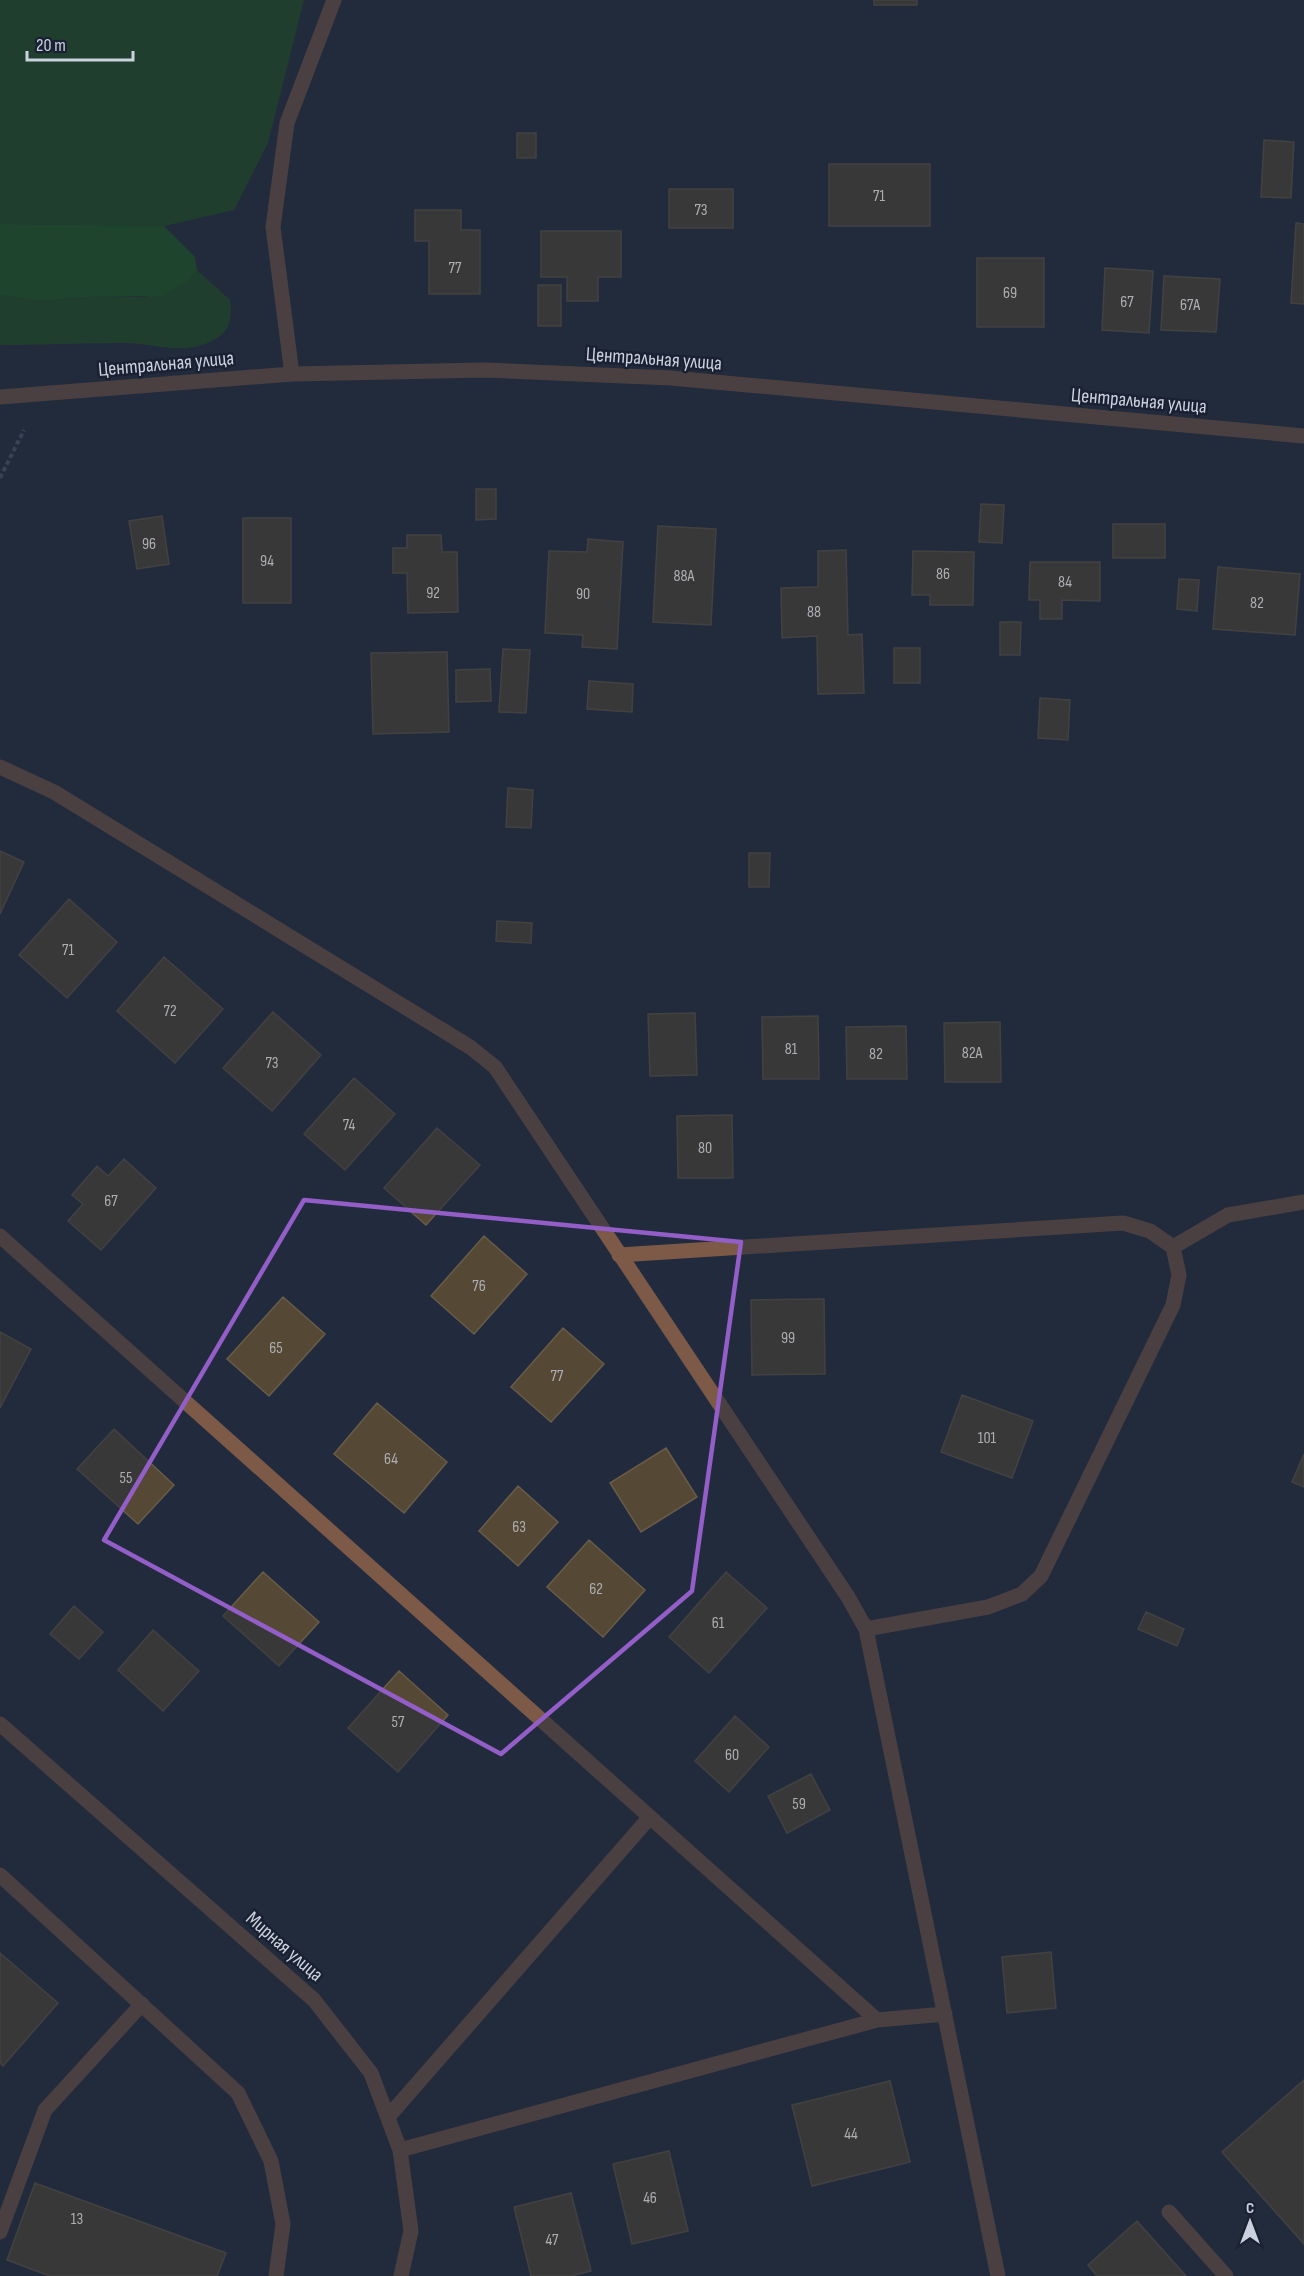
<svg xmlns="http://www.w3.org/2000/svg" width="1304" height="2276" viewBox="0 0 1304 2276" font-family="'Sofia Sans Condensed',sans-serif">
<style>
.green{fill:#1e551e}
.forest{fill:#1b621c}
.building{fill:#554835;stroke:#695c48;stroke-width:1.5}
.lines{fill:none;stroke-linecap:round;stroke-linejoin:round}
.path{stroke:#555d6d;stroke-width:4;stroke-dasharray:4.5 3;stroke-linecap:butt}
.minor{stroke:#7d5947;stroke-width:15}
.marked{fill:none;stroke:#935ec8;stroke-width:4.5;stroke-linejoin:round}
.labels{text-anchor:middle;stroke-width:5;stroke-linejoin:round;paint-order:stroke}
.number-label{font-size:16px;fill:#aeafb3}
.street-label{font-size:20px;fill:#cbd1dd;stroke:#192132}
</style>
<rect width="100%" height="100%" fill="#222b3d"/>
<path class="green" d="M0,0H304L268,143L234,210L164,226L0,224Z
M197,270L230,300C232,316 231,331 215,339C184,357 156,343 125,343C83,343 42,345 0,345V295L41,301L86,297H145L188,281Z"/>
<path class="forest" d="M0,224L164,226L195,257L197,270L188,281L160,296L86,297L41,301L0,295Z"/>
<path class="building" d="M874,0H917V5H874Z
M517,133H536V158H517Z
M1264,140L1294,142L1291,198L1261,197Z
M829,164H930V226H829Z
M669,189H733V228H669Z
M415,210H461V230H480V294H429V241H415Z
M1296,223L1304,224V304L1291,303Z
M541,231H621V277H598V301H567V277H541Z
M977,258H1044V327H977Z
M1105,268L1153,271L1149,333L1102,330Z
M1164,276L1220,279L1216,332L1161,330Z
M538,285H561V326H538Z
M476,489H496V519L476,520Z
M981,504L1004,505L1002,543L979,542Z
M162,516L169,564L137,569L129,521Z
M243,518H291V603H243Z
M1113,524H1165V558H1113Z
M658,526L716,529L711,625L653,622Z
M407,535H441L442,552H457L458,612L408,613L407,573H393V548H407Z
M588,539L623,542L617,649L582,647L583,635L545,633L549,551L587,552Z
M846,550L848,635L862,634L864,693L818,694L817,636L782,638L781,588L818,587V551Z
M913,551L974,552L973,605H930V595H912Z
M1030,562H1100V601L1062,600V619H1040V600H1029Z
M1218,567L1300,574L1295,635L1213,629Z
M1179,579L1199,580L1197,611L1177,609Z
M1000,622H1021L1020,655H1000Z
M894,648H920V683H894Z
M503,649L530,650L526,713L499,712Z
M447,652L449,732L373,734L371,653Z
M490,669L491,701L456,702V670Z
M589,681L633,684L632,712L587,709Z
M1040,698L1070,700L1068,740L1038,738Z
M508,788L533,790L531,828L506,827Z
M0,851L24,862L0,914Z
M749,853H770L769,887H749Z
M69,899L117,942L67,998L19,955Z
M497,921L532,923L531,943L496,941Z
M164,957L223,1009L175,1063L117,1011Z
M273,1012L321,1055L272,1111L223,1068Z
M695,1013L697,1075L650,1076L648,1014Z
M818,1016L819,1079H763L762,1017Z
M1000,1022L1001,1082H945L944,1023Z
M906,1026L907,1079H847L846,1027Z
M354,1078L395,1114L345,1170L304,1134Z
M732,1115L733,1178H678L677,1116Z
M437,1128L480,1165L426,1225L384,1188Z
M124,1159L156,1188L101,1250L68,1221L83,1204L72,1195L97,1166L108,1176Z
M484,1236L527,1274L474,1334L431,1296Z
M283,1297L325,1334L269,1396L227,1359Z
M824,1299L825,1374L752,1375L751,1300Z
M563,1328L604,1364L551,1422L511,1387Z
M0,1332L31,1349L0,1408Z
M962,1395L1033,1421L1012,1478L941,1452Z
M377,1403L447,1462L404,1513L334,1454Z
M114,1429L174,1485L138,1524L77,1469Z
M666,1448L697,1497L641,1532L610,1483Z
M1304,1454V1487L1292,1482Z
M518,1486L558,1522L518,1566L479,1531Z
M589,1540L645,1590L603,1637L547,1587Z
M263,1572L319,1622L279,1666L223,1616Z
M726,1572L767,1608L709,1673L669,1637Z
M74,1606L103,1632L79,1659L50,1634Z
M1146,1612L1184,1629L1177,1646L1138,1629Z
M153,1630L199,1671L163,1711L118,1670Z
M399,1671L448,1715L398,1772L348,1728Z
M735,1716L769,1747L729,1792L695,1761Z
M811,1774L830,1810L787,1833L768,1796Z
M1051,1952L1056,2008L1007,2013L1002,1957Z
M0,1953L58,2003L3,2066L0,2063Z
M1304,2080V2244L1222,2152Z
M890,2081L910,2162L812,2186L792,2105Z
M669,2151L688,2231L632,2244L613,2164Z
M35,2183L226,2253L217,2276H50L7,2260Z
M571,2193L591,2271L571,2276H531L514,2207Z
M1137,2221L1186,2276H1097L1088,2265Z"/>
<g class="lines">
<path class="path" d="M0,478L24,430"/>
<path class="minor" d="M292,374L273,227L287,123L334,0
M0,397L292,374L485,370L671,378L1304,436
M0,767L54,792L470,1047L495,1067L848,1597L866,1629L998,2276
M0,1236L877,2020
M1173,1247L1228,1215L1304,1202
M619,1255L1123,1223L1150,1231L1173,1247L1179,1275L1173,1305L1041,1576L1022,1594L988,1607L866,1629
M0,1724L314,2000L371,2073L400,2150L411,2231L401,2276
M0,1875L238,2093L271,2161L283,2224L276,2276
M388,2117L650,1817
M400,2150L877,2020L945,2014
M1169,2212L1226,2276
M0,2232L45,2110L142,2004"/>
</g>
<path d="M0 0H1304V2276H0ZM304,1200L741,1242L692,1591L501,1754L104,1540Z" fill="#222b3d" fill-opacity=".55" fill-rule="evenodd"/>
<path class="marked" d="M304,1200L741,1242L692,1591L501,1754L104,1540Z"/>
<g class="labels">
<g class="number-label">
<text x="879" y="201">71</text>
<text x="701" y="215">73</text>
<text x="455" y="273">77</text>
<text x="1010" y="298">69</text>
<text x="1127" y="307">67</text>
<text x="1190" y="310">67А</text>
<text x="149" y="549">96</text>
<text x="267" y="566">94</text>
<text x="943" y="579">86</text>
<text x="684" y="581">88А</text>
<text x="1065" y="587">84</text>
<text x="433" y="598">92</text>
<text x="583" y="599">90</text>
<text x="1257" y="608">82</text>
<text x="814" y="617">88</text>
<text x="68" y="955">71</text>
<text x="170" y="1016">72</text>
<text x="791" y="1054">81</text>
<text x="972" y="1058">82А</text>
<text x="876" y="1059">82</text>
<text x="272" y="1068">73</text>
<text x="349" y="1130">74</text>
<text x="705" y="1153">80</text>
<text x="111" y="1206">67</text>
<text x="479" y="1291">76</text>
<text x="788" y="1343">99</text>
<text x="276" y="1353">65</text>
<text x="557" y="1381">77</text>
<text x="987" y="1443">101</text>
<text x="391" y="1464">64</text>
<text x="126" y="1483">55</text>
<text x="519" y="1532">63</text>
<text x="596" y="1594">62</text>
<text x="718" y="1628">61</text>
<text x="398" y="1727">57</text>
<text x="732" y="1760">60</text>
<text x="799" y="1809">59</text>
<text x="851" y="2139">44</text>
<text x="650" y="2203">46</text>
<text x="77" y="2224">13</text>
<text x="552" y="2245">47</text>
</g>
<g class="street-label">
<text transform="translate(654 358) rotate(4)" y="7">Центральная улица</text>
<text transform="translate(166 363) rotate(-5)" y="7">Центральная улица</text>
<text transform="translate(1139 400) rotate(5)" y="7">Центральная улица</text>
<text transform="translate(285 1946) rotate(41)" y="7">Мирная улица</text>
</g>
</g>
<g transform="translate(1250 2222)" stroke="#192132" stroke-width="4.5" paint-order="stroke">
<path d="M0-4.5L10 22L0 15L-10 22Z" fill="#cbd1dd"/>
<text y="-9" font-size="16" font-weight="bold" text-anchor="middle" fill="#cbd1dd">С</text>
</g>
<path d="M27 51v9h106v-9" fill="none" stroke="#cbd1dd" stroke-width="3"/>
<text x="36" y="51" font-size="18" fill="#cbd1dd" stroke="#192132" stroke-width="4.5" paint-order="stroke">20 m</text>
</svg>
